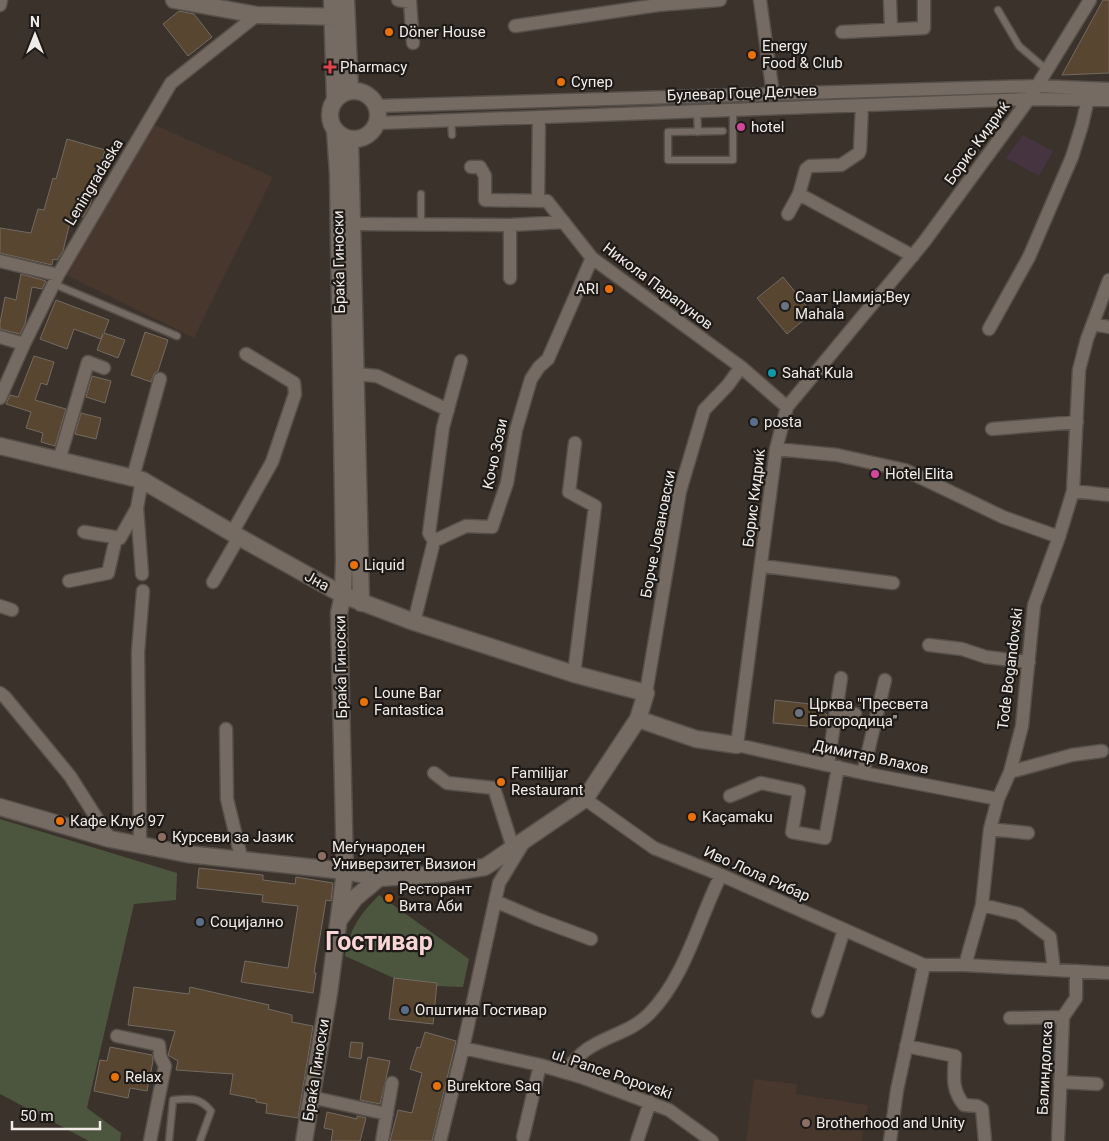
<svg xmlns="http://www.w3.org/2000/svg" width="1109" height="1141" viewBox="0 0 1109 1141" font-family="Roboto,sans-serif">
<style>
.commercial{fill:#463541}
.education{fill:#47372c}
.green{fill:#4c563e}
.building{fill:#584630;stroke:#726b62}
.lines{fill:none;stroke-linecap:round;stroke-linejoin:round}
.service-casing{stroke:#57504a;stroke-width:9}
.minor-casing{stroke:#57504a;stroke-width:15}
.tertiary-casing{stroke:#57504a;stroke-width:19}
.service{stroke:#756b63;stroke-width:6}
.minor{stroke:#756b63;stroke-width:12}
.tertiary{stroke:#756b63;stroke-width:16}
.food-dot{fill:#e8710a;stroke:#1e1a17;stroke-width:2}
.health-dot{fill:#e0444e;stroke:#1e1a17;stroke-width:2}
.hotel-dot{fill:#d1479c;stroke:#1e1a17;stroke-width:2}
.worship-dot{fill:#6b7280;stroke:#1e1a17;stroke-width:2}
.culture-dot{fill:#0f9aa8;stroke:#1e1a17;stroke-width:2}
.service-dot{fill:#5c6f8a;stroke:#1e1a17;stroke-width:2}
.education-dot{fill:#8d6e63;stroke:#1e1a17;stroke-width:2}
.labels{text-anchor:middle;stroke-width:4.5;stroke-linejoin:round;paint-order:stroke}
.poi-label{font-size:15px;fill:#f1ebe7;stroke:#1e1a17;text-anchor:start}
.street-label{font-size:15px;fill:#f1ebe7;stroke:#1e1a17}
.town-label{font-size:25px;font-weight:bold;fill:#f9d6d6;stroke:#1e1a17}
</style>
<rect width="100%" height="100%" fill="#3a322b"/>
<path class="commercial" d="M1023,135L1053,151L1039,176L1006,158Z"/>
<path class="education" d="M153,124L273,177L194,338L62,273Z
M754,1079L797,1084L796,1094L868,1105L862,1141H746Z"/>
<path class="green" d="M0,819L177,873L176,900L134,904L87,1108L121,1133L120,1141H89L0,1094Z
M379,895L469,959L463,987L409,985L345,956C351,927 358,917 379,895Z"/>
<path class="building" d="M1103,0H1109V73L1062,75Z
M179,11L194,14L212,37L188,56L163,24Z
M67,139L105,150L90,205L83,217L72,214L63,251L57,260L53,259L52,265L0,253V228L31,233L38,209L44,210L53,178L56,179Z
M21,274L46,281L42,289L32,287L25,324L20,334L0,329V323L5,297L16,300Z
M783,277L812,313L787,334L757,298Z
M56,300L109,320L104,333L125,340L118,358L97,350L103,334L101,339L74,329L67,349L40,339Z
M145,332L168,340L158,371L154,374L151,382L131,375Z
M34,356L54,362L47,385L41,383L35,400L66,409L55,446L41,442L43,433L26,428L31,412L6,404L10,395L18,397Z
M92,376L111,381L105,403L86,397Z
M81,413L101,418L96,439L75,434Z
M775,700L819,705L822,711L827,715L826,721L820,723L817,727L773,723Z
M199,868L263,875V880L295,884L296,877L333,883L331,901L326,900L314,973H316L313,993L241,982L245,961L288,968L298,906L262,902L263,895L197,888Z
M394,978L437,983L433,1024L389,1019Z
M134,987L189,994L190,987L269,1005L268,1009L292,1015V1022L313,1026L298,1118L266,1113L267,1104L256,1102V1099L230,1094L233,1074L176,1070L178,1061L168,1055L175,1031L128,1025Z
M425,1032L456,1041L432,1141H390L398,1110L412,1113L422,1073L410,1069L417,1047L420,1048Z
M351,1042L363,1043L361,1059L349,1057Z
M110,1047L152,1055L153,1061L147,1091L130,1088L128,1098L94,1091L100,1060L107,1061Z
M368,1057L390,1061L380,1104L360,1100Z
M327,1112L357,1119V1116L366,1118L360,1141H331L333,1130L324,1128Z"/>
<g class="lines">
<defs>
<path id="service" d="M998,10L1019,46L1047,70
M697,111L698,132
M451,119L452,135
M723,131L668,132V160H733V110
M421,223V194
M54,284L177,336
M169,1141L173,1100C189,1098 200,1097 211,1111L200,1141"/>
<path id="minor" d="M398,0L410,2L413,43
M760,0L773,94
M890,0L891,29
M0,5L1,0
M515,26L658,5L720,0
M842,32L924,28V0
M377,106L1037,86L1109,89
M377,123L1029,99L1109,100
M471,167H480L485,176V200L547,201L592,258L741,367L787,407
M799,194L913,256
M538,201L539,117
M788,214L799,194L806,169L810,166L841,165L859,153L860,150L862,105
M353,224L510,225L564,222
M510,225V278
M0,261L58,275
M1093,324L1109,327
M989,329L1029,257L1072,157L1082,125L1088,99
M0,337L24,344
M355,374L377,376L448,410
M0,398L24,344L58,275L171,83L257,15
M992,429L1077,422
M776,449L837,455L905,470L1003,517L1059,537
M59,460L88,362L104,368
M133,477L160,379
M142,480L137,508L142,574
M1073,491L1109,495
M84,532L120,538L137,508
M232,533L272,462L295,394L294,383L246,354
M434,541L429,533L443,427L461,361
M762,566L893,583
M69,581L108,573L116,538
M213,582L239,537
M0,606L12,610
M414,622L434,541L466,526L492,527L507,483L516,430L531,379L539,367L548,359L592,258
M929,645L962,649L986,657L1029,662
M574,674L595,506L569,492L575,443
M0,693L5,697L70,776L110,839
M646,693L680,491L704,410L728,385L741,367
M837,711L855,714
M226,729L227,799L242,861
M828,765L841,678
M1010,772L1072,755L1102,751
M434,773L447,783L494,788L513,848
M863,773L885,680
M730,796L761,783L799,791L792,832L825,838L838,767
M585,799L654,848L721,875L924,965
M998,799L863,773L737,745L776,449L787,407L924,242L1029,99L1090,0
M990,829L1028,833
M140,844L138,652L143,591
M495,901L537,919L591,939
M982,905L1019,914L1050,937L1054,970
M965,965L1109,973
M818,1011L844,930
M1010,1018L1063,1017
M117,1036L159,1045L160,1056L165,1066L150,1141
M906,1046L955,1056C954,1076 951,1089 964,1105L977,1106L982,1109L985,1141
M463,1048L540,1065L581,1077L669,1110L712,1141
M564,1072C572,1064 580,1053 589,1048C609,1035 632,1031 649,1014C686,976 698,921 721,875
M1060,1082L1097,1084
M311,1097L387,1114
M523,1137L540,1065
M382,1141L392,1083
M440,1141L463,1048L499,883L524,842
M637,1141L650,1102
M890,1141L897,1090L924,965H965L982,905L990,829L998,799L1010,772L1022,726L1034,605L1059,537L1073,491L1079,370L1087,339L1109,280
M1058,1141L1063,1017L1076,998V971"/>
<path id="tertiary" d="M174,0L257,15L346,17
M332,0L335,99
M346,0L350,91
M330 115a24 24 0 1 1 48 0a24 24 0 1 1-48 0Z
M350,139L361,603
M0,446L142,480L239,537L343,595L414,622L574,674L646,693L638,719L585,799L485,867L441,874L379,878L345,871L187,854L110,839L0,807
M638,719L696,739L737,745
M339,920L355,898L379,878
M304,1141L329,993L345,871L339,613L343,595L344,559L338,173L335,130"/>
</defs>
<use href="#service" class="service-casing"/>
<use href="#minor" class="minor-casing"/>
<use href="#tertiary" class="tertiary-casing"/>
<use href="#service" class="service"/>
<use href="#minor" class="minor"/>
<use href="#tertiary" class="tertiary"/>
</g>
<g class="food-dot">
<circle cx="389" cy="32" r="5"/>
<circle cx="752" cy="55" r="5"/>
<circle cx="561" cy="82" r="5"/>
<circle cx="609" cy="289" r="5"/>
<circle cx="354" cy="565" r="5"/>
<circle cx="364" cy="702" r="5"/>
<circle cx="501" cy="782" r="5"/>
<circle cx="692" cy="817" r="5"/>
<circle cx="60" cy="821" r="5"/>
<circle cx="389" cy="898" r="5"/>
<circle cx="115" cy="1077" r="5"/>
<circle cx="437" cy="1086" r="5"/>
</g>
<path class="health-dot" d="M327.5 59.5h5v5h5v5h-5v5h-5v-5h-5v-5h5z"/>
<g class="hotel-dot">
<circle cx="741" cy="127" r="5"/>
<circle cx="875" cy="474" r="5"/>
</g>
<g class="worship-dot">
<circle cx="785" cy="306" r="5"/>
<circle cx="799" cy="713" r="5"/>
</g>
<circle class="culture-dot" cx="772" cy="373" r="5"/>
<g class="service-dot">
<circle cx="754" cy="422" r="5"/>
<circle cx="200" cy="922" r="5"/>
<circle cx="405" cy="1010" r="5"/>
</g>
<g class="education-dot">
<circle cx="162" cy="837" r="5"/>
<circle cx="322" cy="856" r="5"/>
<circle cx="806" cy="1123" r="5"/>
</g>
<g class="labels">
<g class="poi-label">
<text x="399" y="37">Döner House</text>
<text x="762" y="51">Energy<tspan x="762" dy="17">Food &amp; Club</tspan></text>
<text x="340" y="72">Pharmacy</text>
<text x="571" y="87">Супер</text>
<text x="751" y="132">hotel</text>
<text x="599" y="294" text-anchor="end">ARI</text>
<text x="795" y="302">Саат Џамија;Bey<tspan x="795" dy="17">Mahala</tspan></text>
<text x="782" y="378">Sahat Kula</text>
<text x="764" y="427">posta</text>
<text x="885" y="479">Hotel Elita</text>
<text x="364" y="570">Liquid</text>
<text x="374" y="698">Loune Bar<tspan x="374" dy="17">Fantastica</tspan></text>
<text x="809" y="709">Црква "Пресвета<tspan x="809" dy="17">Богородица"</tspan></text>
<text x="511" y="778">Familijar<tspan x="511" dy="17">Restaurant</tspan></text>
<text x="702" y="822">Kaçamaku</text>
<text x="70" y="826">Кафе Клуб 97</text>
<text x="172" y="842">Курсеви за Јазик</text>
<text x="332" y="852">Меѓународен<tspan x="332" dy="17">Универзитет Визион</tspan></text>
<text x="399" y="894">Ресторант<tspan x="399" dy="17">Вита Аби</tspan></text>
<text x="210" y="927">Социјално</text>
<text x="415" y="1015">Општина Гостивар</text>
<text x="125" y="1082">Relax</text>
<text x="447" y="1091">Burektore Saq</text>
<text x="816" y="1128">Brotherhood and Unity</text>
</g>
<g class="street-label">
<text transform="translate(742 93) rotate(-2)" y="5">Булевар Гоце Делчев</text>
<text transform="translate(977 143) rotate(-54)" y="5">Борис Кидриќ</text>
<text transform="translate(94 182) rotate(-59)" y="5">Leningradaska</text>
<text transform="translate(339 262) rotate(-91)" y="5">Браќа Гиноски</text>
<text transform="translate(658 286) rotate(37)" y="5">Никола Парапунов</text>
<text transform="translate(495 454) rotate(-78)" y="5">Кочо Зози</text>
<text transform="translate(754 498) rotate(-83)" y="5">Борис Кидриќ</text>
<text transform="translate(658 534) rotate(-79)" y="5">Борче Јовановски</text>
<text transform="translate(317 581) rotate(29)" y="5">Јна</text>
<text transform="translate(341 667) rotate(-91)" y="5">Браќа Гиноски</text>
<text transform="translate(1010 669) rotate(-83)" y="5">Tode Bogandovski</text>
<text transform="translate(871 757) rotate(12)" y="5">Димитар Влахов</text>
<text transform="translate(757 874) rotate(24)" y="5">Иво Лола Рибар</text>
<text transform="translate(1045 1068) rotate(-87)" y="5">Балиндолска</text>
<text transform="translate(316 1070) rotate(-81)" y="5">Браќа Гиноски</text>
<text transform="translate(612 1074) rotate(19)" y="5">ul. Pance Popovski</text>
</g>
<g class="town-label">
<text x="379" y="950">Гостивар</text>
</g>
</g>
<g transform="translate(35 35)" stroke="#1e1a17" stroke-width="4" paint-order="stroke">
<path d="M0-4L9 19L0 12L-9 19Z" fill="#f1ebe7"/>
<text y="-8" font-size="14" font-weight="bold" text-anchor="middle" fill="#f1ebe7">N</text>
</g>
<path d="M12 1121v8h88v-8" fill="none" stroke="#f1ebe7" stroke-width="2.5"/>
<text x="20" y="1121" font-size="15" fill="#f1ebe7" stroke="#1e1a17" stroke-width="4" paint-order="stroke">50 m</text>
</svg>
